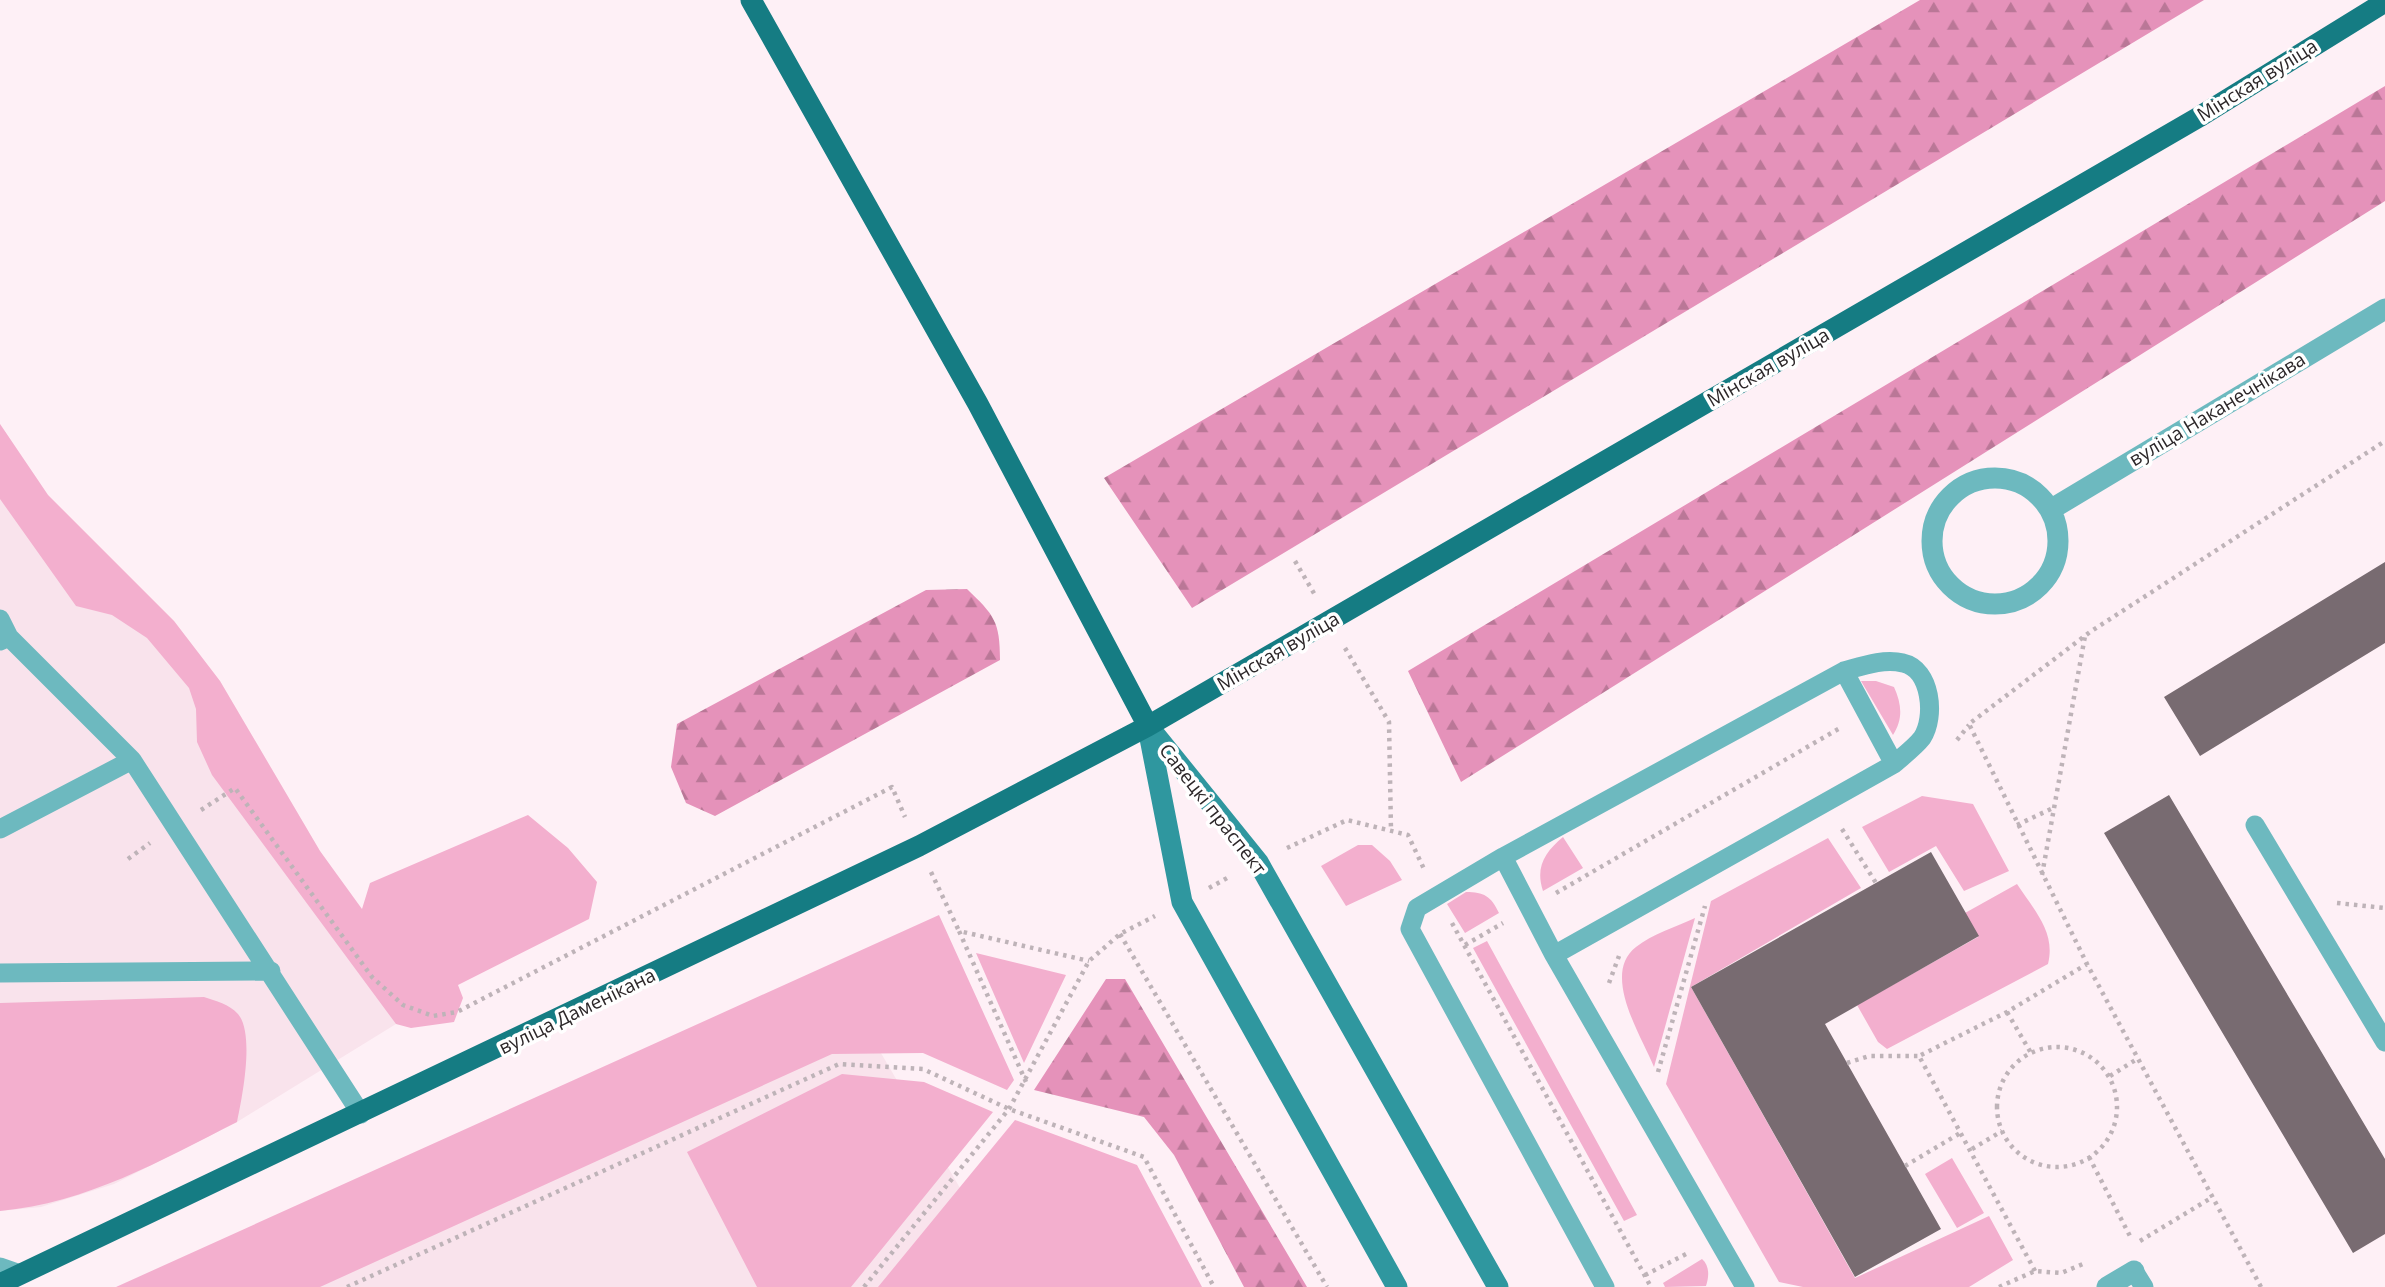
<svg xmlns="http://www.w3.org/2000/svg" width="2385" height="1287" viewBox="0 0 2385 1287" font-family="'Open Sans',sans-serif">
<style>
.built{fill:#f9e3ec}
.grass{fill:#f3afce}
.forest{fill:url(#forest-firs)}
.building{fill:#786b71}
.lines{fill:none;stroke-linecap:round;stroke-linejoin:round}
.path{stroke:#beb3b8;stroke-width:4.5;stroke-dasharray:3.5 5;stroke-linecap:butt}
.lane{stroke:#6db9bf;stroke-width:19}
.street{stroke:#6db9bf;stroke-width:21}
.secondary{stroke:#2f979f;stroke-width:21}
.primary{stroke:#157c83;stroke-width:21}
.labels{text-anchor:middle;stroke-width:7;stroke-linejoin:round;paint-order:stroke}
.street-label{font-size:19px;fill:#2c2729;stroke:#fff}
</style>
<defs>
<pattern id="forest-firs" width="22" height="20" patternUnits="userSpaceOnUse" patternTransform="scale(1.75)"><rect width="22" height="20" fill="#e592ba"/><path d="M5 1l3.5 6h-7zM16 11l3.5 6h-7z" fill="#ba7797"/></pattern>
</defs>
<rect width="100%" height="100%" fill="#fef0f6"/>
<path class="built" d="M0,424L48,495L174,621L220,681L320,851L412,986L396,1024L237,1122L114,1184L41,1207L0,1211Z
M854,1007L1018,1287H239Z"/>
<path class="grass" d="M0,424L48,495L174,621L220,681L320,851L362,909L370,883L528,815L568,848L597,882L589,919L458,985L463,998L454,1022L411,1028L396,1024L212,775L197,742L196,709L189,688L147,638L112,615L76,606L0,499Z
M1861,681H1876L1894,687C1902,705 1903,719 1893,735Z
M1922,796L1973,804L2009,871L1964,891L1936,846L1889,872L1862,827Z
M1563,837L1583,868L1543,891C1535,867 1545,852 1563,837Z
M1828,838L1861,888L1691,987L1855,1278L1989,1216L2013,1260L1969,1287H1803L1779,1282L1666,1084L1711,901Z
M1358,845H1372L1390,861L1402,880L1346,906L1321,866Z
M2017,884C2034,910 2056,932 2048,964L1887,1049L1878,1042L1857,1005L1978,937L1965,913Z
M1466,892C1484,892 1491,896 1499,913L1465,933L1447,904Z
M939,915L1014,1080L1007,1090L923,1053L832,1054L320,1287H116Z
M1695,918L1654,1067C1641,1035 1601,974 1636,947C1652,934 1676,927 1695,918Z
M1487,941L1637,1215L1624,1221L1473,948Z
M976,953L1066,975L1024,1063Z
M204,997C216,1001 229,1004 238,1014C255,1034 242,1098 237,1122C160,1161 87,1203 0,1211V1003Z
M842,1074L924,1082L993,1112L851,1287H757L687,1152Z
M1015,1120L1137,1165L1202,1287H878Z
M1952,1158L1984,1213L1957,1228L1925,1174Z
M1702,1259C1710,1266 1709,1277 1706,1286L1665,1287L1663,1283Z"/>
<path class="forest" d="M1920,0H2204L1192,608L1104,478Z
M2385,86V201L1461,782L1408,671Z
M967,589C994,615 1000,621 1000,660L715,816L686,803L671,767L677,724L926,590Z
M1106,979H1125L1307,1287H1244L1174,1155L1144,1117L1034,1090Z"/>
<path class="building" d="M2385,562V643L2200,756L2164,697Z
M2169,795L2385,1159V1234L2353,1253L2104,833Z
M1931,852L1979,936L1825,1024L1941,1229L1855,1277L1691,987Z"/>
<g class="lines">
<path class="path" d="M1295,561L1315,595
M1345,648L1389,722L1391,831
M1957,740L1969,725
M201,810L235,788L372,977L403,1005L433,1016L457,1012L892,787L905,817
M2017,825L2053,808
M1842,829L1876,883
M1287,848L1347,820L1408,835L1424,869
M128,859L150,843
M931,872L959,931
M2042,875L2085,636
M1209,888L1229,877
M1556,893L1840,728
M2337,903L2385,908
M1452,923L1651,1287
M1120,934L1327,1287
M1465,945L1503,923
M1609,983L1619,956
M2007,1012L2031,1053
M1997 1107a60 60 0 1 1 120 0a60 60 0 1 1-120 0Z
M1847,1063L1869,1056H1919
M1658,1072L1705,906
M2110,1076L2137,1059
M1026,1082L959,931L1089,961
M1972,1149L2002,1131
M2089,1157L2132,1240
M1905,1166L1962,1132
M2140,1241L2211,1198
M2035,1271L1919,1056L2007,1012L2087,964
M1645,1275L1690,1252
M347,1287L839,1064L923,1069L1009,1109L1144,1157L1214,1287
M864,1287L1009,1109L1089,961L1120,934L1155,916
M1999,1287L2035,1271L2061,1273L2083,1264
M2261,1287L2087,964L1969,724L2090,632L2385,441"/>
<path class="lane" d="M0,619L9,637
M0,641L9,637L132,760L0,829
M1844,671L1894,764
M132,760L361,1114
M2255,825L2385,1042
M1503,857L1554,955
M0,973L271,971
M0,1267L20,1274
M2134,1271L2144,1287
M1605,1287L1410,929L1417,908L1503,857L1844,671C1862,666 1884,658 1903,663C1931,669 1936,717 1922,738C1915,747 1903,756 1894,764L1554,955L1745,1287"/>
<path class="street" d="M1932 541a63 63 0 1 1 126 0a63 63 0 1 1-126 0Z
M2050,510L2385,309
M2107,1287L2134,1271"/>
<path class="secondary" d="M1148,726L1258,862L1498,1287
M1148,728L1182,902L1397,1287"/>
<path class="primary" d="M751,0L978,404L1148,726
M0,1284L919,846L1148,726L2199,117L2385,2"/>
</g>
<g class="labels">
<g class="street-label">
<text transform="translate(2257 80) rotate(-32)" y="7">Мінская вуліца</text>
<text transform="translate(1768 367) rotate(-30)" y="7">Мінская вуліца</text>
<text transform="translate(2217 409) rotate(-31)" y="7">вуліца Наканечнікава</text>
<text transform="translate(1278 651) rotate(-30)" y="7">Мінская вуліца</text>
<text transform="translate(1213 809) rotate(52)" y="7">Савецкі праспект</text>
<text transform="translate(577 1011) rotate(-26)" y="7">вуліца Даменікана</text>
</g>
</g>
</svg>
